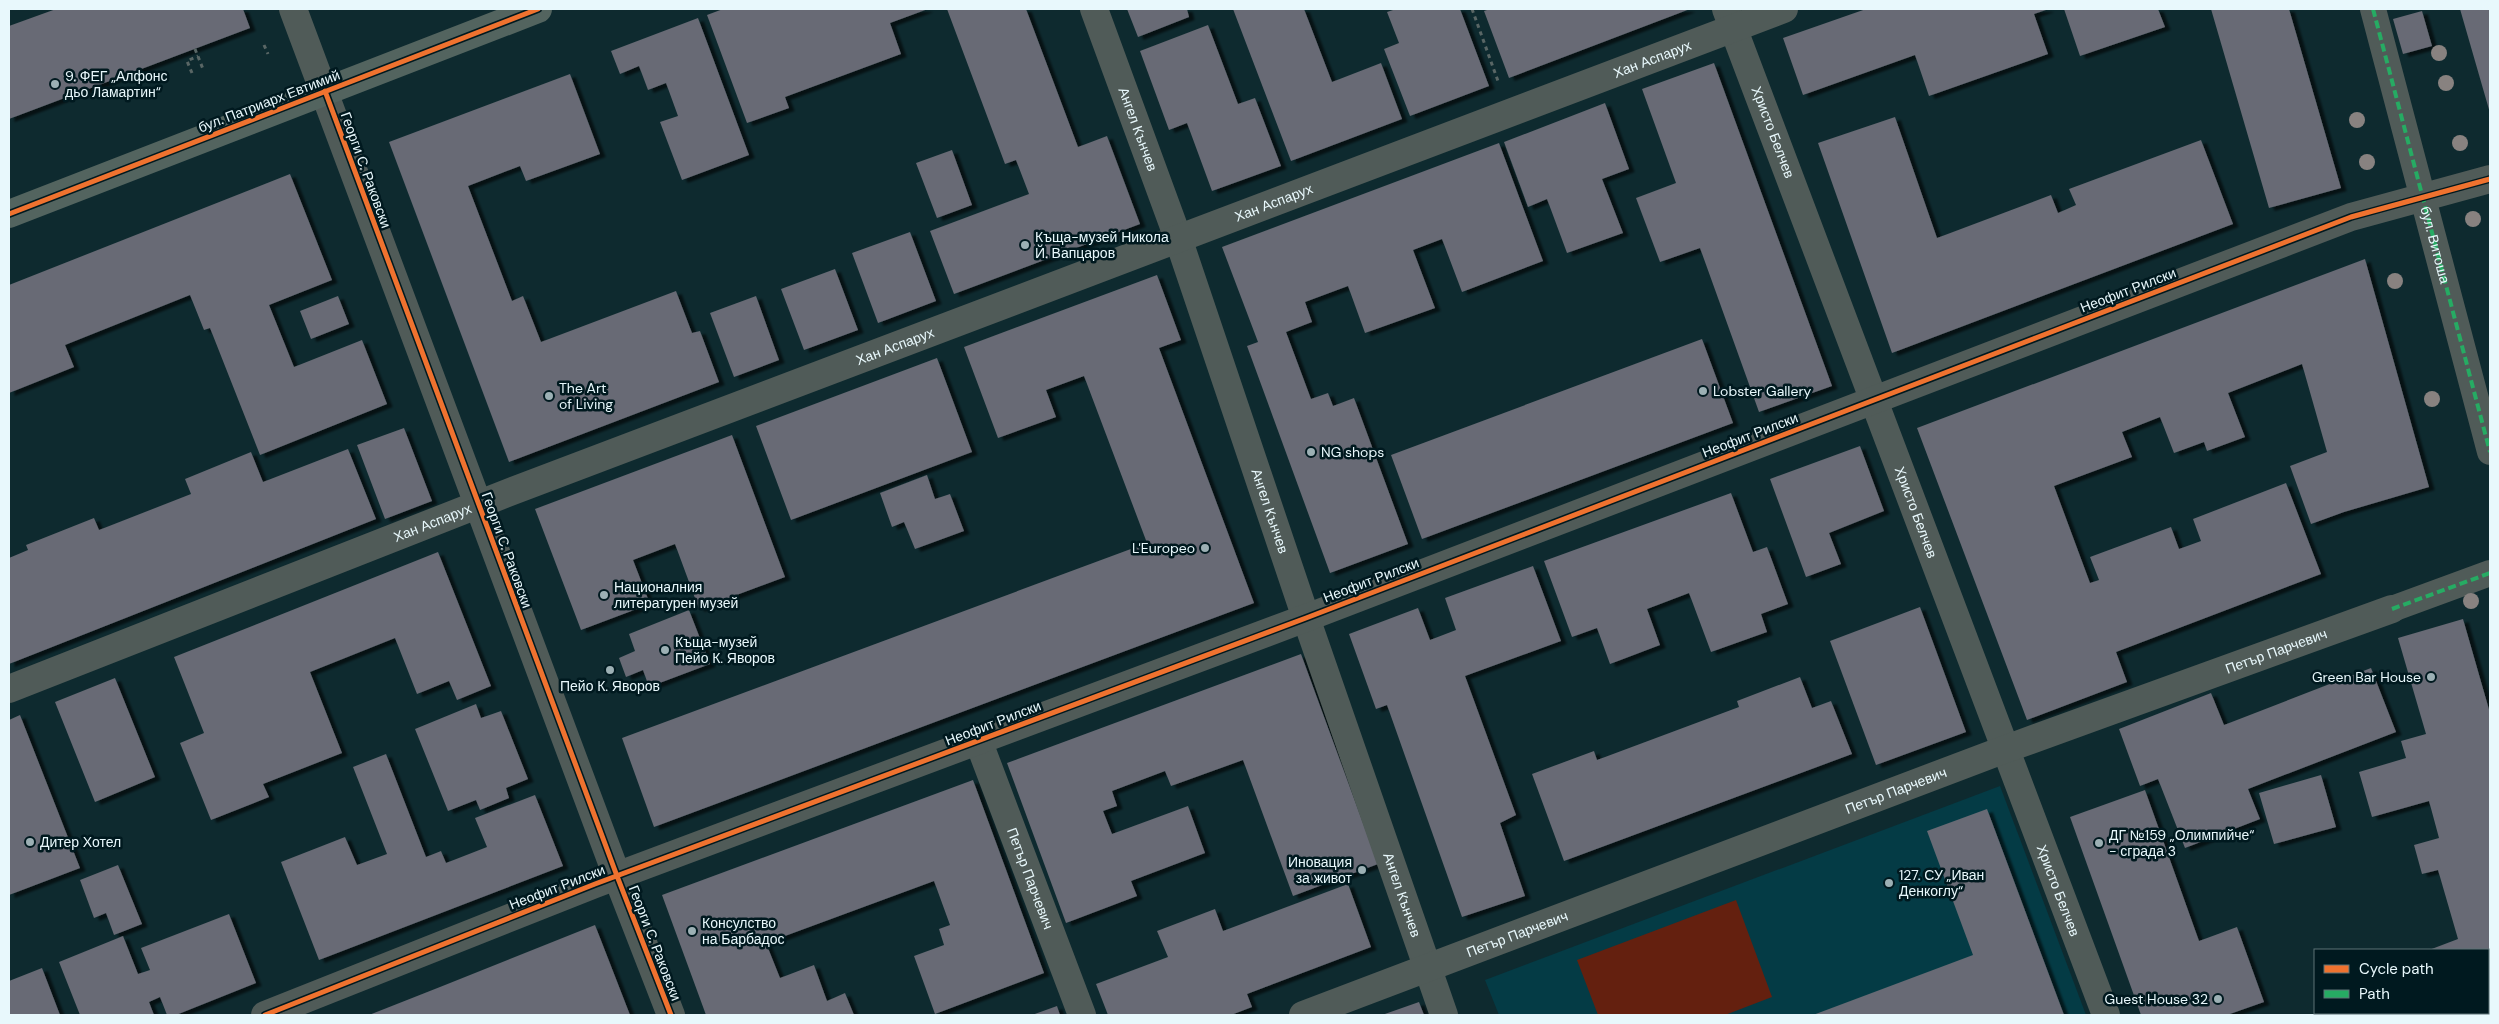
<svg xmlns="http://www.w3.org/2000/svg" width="2499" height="1024" viewBox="0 0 2499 1024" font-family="'DM Sans',sans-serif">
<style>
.built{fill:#043b45}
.green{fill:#64200f}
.building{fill:#676a74;filter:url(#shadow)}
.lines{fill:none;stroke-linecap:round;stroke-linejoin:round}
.path{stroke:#596665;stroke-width:3;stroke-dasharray:4 4;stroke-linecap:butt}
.pedestrian{stroke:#505b58;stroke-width:26}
.minor{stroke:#505b58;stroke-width:28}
.tertiary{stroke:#505b58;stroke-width:28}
.primary{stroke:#53645f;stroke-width:28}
.quiet{stroke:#26ab63;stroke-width:4;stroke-dasharray:8 4;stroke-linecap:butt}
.cycleway-casing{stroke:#00191f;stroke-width:8}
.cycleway{stroke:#ef722f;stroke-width:5}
.tree{fill:#888280}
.poi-dot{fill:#9cb0b4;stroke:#00191f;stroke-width:2}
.labels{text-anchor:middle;stroke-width:5;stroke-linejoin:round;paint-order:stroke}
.street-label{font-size:14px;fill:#e8f8fc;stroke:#00191f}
.poi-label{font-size:14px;fill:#e8f8fc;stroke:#00191f;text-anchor:start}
</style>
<defs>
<filter id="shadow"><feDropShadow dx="5.5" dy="3" stdDeviation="1" flood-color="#0009"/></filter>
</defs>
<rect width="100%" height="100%" fill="#0e2a2f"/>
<path class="built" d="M2000,786L2086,1015H1499L1485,980Z"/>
<path class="green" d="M1736,900L1772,997L1725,1015H1598L1577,960Z"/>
<path class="building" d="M56,9H243L250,28L9,119V26Z
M723,9H928L890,23L901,54L785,97L789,108L747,123L707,15Z
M947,9H1026L1078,147L1107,136L1140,224L954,294L930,231L1029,194L1016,160L1005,164Z
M1127,9H1187L1189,17L1138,37Z
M1233,9H1304L1332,82L1381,63L1402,119L1291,161Z
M1396,9H1460L1489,86L1410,116L1384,49L1399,43L1387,12Z
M1490,9H1690L1509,78L1484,11Z
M1866,9H2049L2034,14L2048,54L1929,96L1915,55L1803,95L1783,38Z
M2064,9H2158L2165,27L2080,56Z
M2211,9H2289L2341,188L2269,208Z
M2460,9H2490V113Z
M2422,11L2432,46L2403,54L2393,19Z
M698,18L749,155L682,180L660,122L678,116L666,83L648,90L639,66L620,74L611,51Z
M1208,25L1238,104L1255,98L1281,166L1212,191L1187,123L1169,130L1140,51Z
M1714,63L1832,386L1759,412L1700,248L1660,262L1636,198L1676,183L1642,89Z
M570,74L600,154L526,181L520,166L468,186L512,301L523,296L541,342L676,291L692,333L700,331L719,382L509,462L389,142Z
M1605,103L1629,169L1602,179L1623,233L1567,253L1547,199L1528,207L1504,142Z
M1895,117L1937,238L2051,195L2058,213L2076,205L2069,189L2201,140L2233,224L1892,353L1818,143Z
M1499,143L1543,261L1462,292L1442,239L1413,250L1435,308L1365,333L1348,286L1305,302L1312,322L1286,332L1311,399L1328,393L1333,406L1354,398L1408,544L1330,573L1247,346L1258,342L1222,247Z
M952,150L972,205L937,218L916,163Z
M290,174L332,280L269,305L294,367L362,340L387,404L260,455L210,328L204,330L190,295L65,345L74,367L9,393V285Z
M910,232L936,301L878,323L852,253Z
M2365,259L2429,487L2344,512L2311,524L2290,466L2327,452L2302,364L2228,393L2245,437L2207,451L2204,442L2174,453L2160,417L2122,432L2132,457L2054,486L2090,583L2099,580L2090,557L2171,527L2179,549L2201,541L2193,519L2286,483L2321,574L2116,652L2127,682L2027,720L1917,428Z
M835,269L858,330L804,350L781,289Z
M1157,275L1181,340L1159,348L1254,603L654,827L622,738L1147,543L1084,376L1046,390L1056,417L998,438L964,347Z
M338,296L349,324L311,339L300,311Z
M756,296L779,360L734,377L710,313Z
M1702,339L1733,423L1422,539L1391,455Z
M937,358L972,452L791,520L756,426Z
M404,428L432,501L385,519L357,445Z
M732,435L785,577L699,609L675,544L633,560L650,604L581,630L535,509Z
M1860,446L1884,511L1829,533L1841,564L1806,577L1770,479Z
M348,449L376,519L9,664V558L28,550L26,545L94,518L99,530L191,494L185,479L251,452L263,482Z
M927,475L935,499L950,494L964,531L915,549L904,522L892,527L880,493Z
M1731,493L1753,552L1767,547L1788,604L1761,614L1767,632L1711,652L1689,593L1647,609L1660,645L1610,664L1597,628L1572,637L1544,561Z
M438,552L491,686L457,700L449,681L417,694L395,638L310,672L342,753L263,784L269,797L211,820L180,743L204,733L174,657Z
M1533,566L1561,641L1465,676L1516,815L1500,823L1525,896L1462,917L1387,705L1376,709L1349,634L1418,608L1430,640L1456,630L1445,598Z
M1920,607L1966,732L1876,765L1830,641Z
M689,610L710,664L649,687L643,670L626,677L619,658L635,651L629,634Z
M2463,619L2490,713V1015H2342L2341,1013H2488V950H2429L2458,939L2438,870L2422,874L2414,845L2439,838L2429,801L2372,817L2359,772L2406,758L2401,741L2426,734L2398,638Z
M1301,654L1378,864L1293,896L1243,760L1171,786L1165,771L1112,791L1117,806L1103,811L1112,834L1188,806L1205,853L1131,881L1137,896L1066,923L1007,763Z
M2371,668L2396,732L2248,789L2260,819L2185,848L2158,779L2140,786L2119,729L2211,693L2224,725Z
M1800,677L1812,708L1831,701L1852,754L1564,861L1532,774L1594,751L1597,760L1739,707L1737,701Z
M115,678L155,777L95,802L55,702Z
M476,704L481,718L501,711L528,779L506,788L509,798L480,810L476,800L448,811L415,729Z
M20,715L80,868L9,895V720Z
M386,754L426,857L441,851L446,863L487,847L475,818L535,795L563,866L319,960L281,862L345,837L357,865L387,854L353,767Z
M2321,775L2336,827L2274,844L2259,793Z
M973,780L1044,973L935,1014L914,956L944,945L939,929L950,925L934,881L766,943L780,978L814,965L827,1001L845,993L854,1015H706L662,895Z
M2145,790L2199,941L2237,927L2264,1002L2227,1015H2141L2070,817Z
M1987,809L2064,1015H1813L1973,955L1927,831Z
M118,865L142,924L114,935L106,913L94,918L80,880Z
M1348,884L1371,947L1247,994L1252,1007L1231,1015H1108L1096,984L1168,957L1157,931L1215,909L1223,931Z
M229,914L256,983L176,1015H167L160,997L149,1002L154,1015H80L59,962L123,936L138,974L150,970L141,948Z
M595,925L630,1015H369L440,987Z
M42,968L60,1015H9V981Z
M1419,1002L1424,1015H1382Z
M1057,1006L1060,1015H1032Z"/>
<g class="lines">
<path class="path" d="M1472,9L1498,81
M264,45L268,54
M195,49L203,69
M192,73L187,61L198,56"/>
<path class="pedestrian" d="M2373,9L2490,452
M2392,609L2490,573"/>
<g class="minor">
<path id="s1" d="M1094,9L1178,238L1306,618L1444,1015"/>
<path id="s2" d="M1726,9C1855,343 1977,681 2106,1015"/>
<path id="s3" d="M9,689L510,492L1784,9"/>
<path id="s4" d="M978,740L1082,1015"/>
<path d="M265,1015L595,884L1306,618L2351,217L2490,179"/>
<path id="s5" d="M1303,1015L2003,750L2392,609"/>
</g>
<path class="tertiary" d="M293,9L617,876L671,1015"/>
<path class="primary" d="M9,214L538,9"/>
<g class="quiet">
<path id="s6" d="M2373,9L2490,452"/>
<path d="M2392,609L2490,573"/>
</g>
<defs>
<path id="cycleway" d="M325,91L617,876L671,1015
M9,214L538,9
M265,1015L595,884L1306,618L2351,217L2490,179"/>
</defs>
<use href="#cycleway" class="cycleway-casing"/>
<use href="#cycleway" class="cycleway"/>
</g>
<g class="tree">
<circle cx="2439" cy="53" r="8"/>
<circle cx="2446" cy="83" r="8"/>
<circle cx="2357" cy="120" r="8"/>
<circle cx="2460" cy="143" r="8"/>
<circle cx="2367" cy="162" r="8"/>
<circle cx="2473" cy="219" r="8"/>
<circle cx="2395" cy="281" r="8"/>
<circle cx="2432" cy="399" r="8"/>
<circle cx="2471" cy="601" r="8"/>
</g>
<g class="poi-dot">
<circle cx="55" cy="84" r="5"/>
<circle cx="1025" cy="245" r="5"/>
<circle cx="1703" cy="391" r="5"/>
<circle cx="549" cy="396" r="5"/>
<circle cx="1311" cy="452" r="5"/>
<circle cx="1205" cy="548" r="5"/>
<circle cx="604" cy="595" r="5"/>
<circle cx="665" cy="650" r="5"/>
<circle cx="610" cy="670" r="5"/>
<circle cx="2431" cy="677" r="5"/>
<circle cx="30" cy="842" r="5"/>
<circle cx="2099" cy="843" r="5"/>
<circle cx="1362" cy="870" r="5"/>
<circle cx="1889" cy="883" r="5"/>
<circle cx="692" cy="931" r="5"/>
<circle cx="2218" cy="999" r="5"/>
</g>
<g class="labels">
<g class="street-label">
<text dy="5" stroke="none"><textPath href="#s3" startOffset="1760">Хан Аспарух</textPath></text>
<text transform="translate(269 101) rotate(-21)" y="5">бул. Патриарх Евтимий</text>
<text dy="5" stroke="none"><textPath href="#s1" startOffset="128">Ангел Кънчев</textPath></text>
<text dy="5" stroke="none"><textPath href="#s2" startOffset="132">Христо Белчев</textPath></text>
<text transform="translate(366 170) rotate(70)" y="5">Георги С. Раковски</text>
<text dy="5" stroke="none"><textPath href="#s3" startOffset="1355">Хан Аспарух</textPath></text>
<text dy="5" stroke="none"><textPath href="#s6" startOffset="244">бул. Витоша</textPath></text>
<text transform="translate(2128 290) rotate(-21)" y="5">Неофит Рилски</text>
<text dy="5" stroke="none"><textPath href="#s3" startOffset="950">Хан Аспарух</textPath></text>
<text transform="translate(1750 435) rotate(-21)" y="5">Неофит Рилски</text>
<text dy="5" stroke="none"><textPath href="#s1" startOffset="532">Ангел Кънчев</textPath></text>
<text dy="5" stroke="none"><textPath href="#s2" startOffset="538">Христо Белчев</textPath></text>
<text dy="5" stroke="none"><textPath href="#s3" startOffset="455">Хан Аспарух</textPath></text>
<text transform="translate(507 550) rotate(70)" y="5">Георги С. Раковски</text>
<text transform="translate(1371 580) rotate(-21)" y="5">Неофит Рилски</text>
<text dy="5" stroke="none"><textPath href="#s5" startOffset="1039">Петър Парчевич</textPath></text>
<text transform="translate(993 723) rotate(-21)" y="5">Неофит Рилски</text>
<text dy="5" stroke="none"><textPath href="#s5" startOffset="634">Петър Парчевич</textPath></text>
<text dy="5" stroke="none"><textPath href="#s4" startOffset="148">Петър Парчевич</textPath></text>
<text transform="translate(557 887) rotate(-21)" y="5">Неофит Рилски</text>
<text dy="5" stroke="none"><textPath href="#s2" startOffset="942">Христо Белчев</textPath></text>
<text dy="5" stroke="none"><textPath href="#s1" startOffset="938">Ангел Кънчев</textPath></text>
<text dy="5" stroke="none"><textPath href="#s5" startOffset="229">Петър Парчевич</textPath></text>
<text transform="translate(655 943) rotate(69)" y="5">Георги С. Раковски</text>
</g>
<g class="poi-label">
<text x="65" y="81">9. ФЕГ „Алфонс<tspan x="65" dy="16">дьо Ламартин“</tspan></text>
<text x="1035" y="242">Къща-музей Никола<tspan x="1035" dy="16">Й. Вапцаров</tspan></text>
<text x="559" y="393">The Art<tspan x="559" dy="16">of Living</tspan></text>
<text x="1713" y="396">Lobster Gallery</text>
<text x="1321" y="457">NG shops</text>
<text x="1195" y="553" text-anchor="end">L'Europeo</text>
<text x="614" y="592">Националния<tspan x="614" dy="16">литературен музей</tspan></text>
<text x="675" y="647">Къща-музей<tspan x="675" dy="16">Пейо К. Яворов</tspan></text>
<text x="2421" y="682" text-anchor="end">Green Bar House</text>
<text x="610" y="691" text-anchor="middle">Пейо К. Яворов</text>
<text x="2109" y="840">ДГ №159 „Олимпийче“<tspan x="2109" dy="16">- сграда 3</tspan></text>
<text x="40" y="847">Дитер Хотел</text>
<text x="1352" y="867" text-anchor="end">Иновация<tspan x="1352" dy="16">за живот</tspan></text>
<text x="1899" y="880">127. СУ „Иван<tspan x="1899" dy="16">Денкоглу“</tspan></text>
<text x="702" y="928">Консулство<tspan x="702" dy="16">на Барбадос</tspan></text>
<text x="2208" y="1004" text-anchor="end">Guest House 32</text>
</g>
</g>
<rect width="2499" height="1024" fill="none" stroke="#e8f8fc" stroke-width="20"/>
<rect x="2314" y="949" width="175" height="65" fill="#00191f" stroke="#5d7277"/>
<rect x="2324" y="965" width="25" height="8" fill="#ef722f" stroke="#5d7277"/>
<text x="2359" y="974" font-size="15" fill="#e8f8fc">Cycle path</text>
<rect x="2324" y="990" width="25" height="8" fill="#26ab63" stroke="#5d7277"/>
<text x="2359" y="999" font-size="15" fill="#e8f8fc">Path</text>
</svg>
